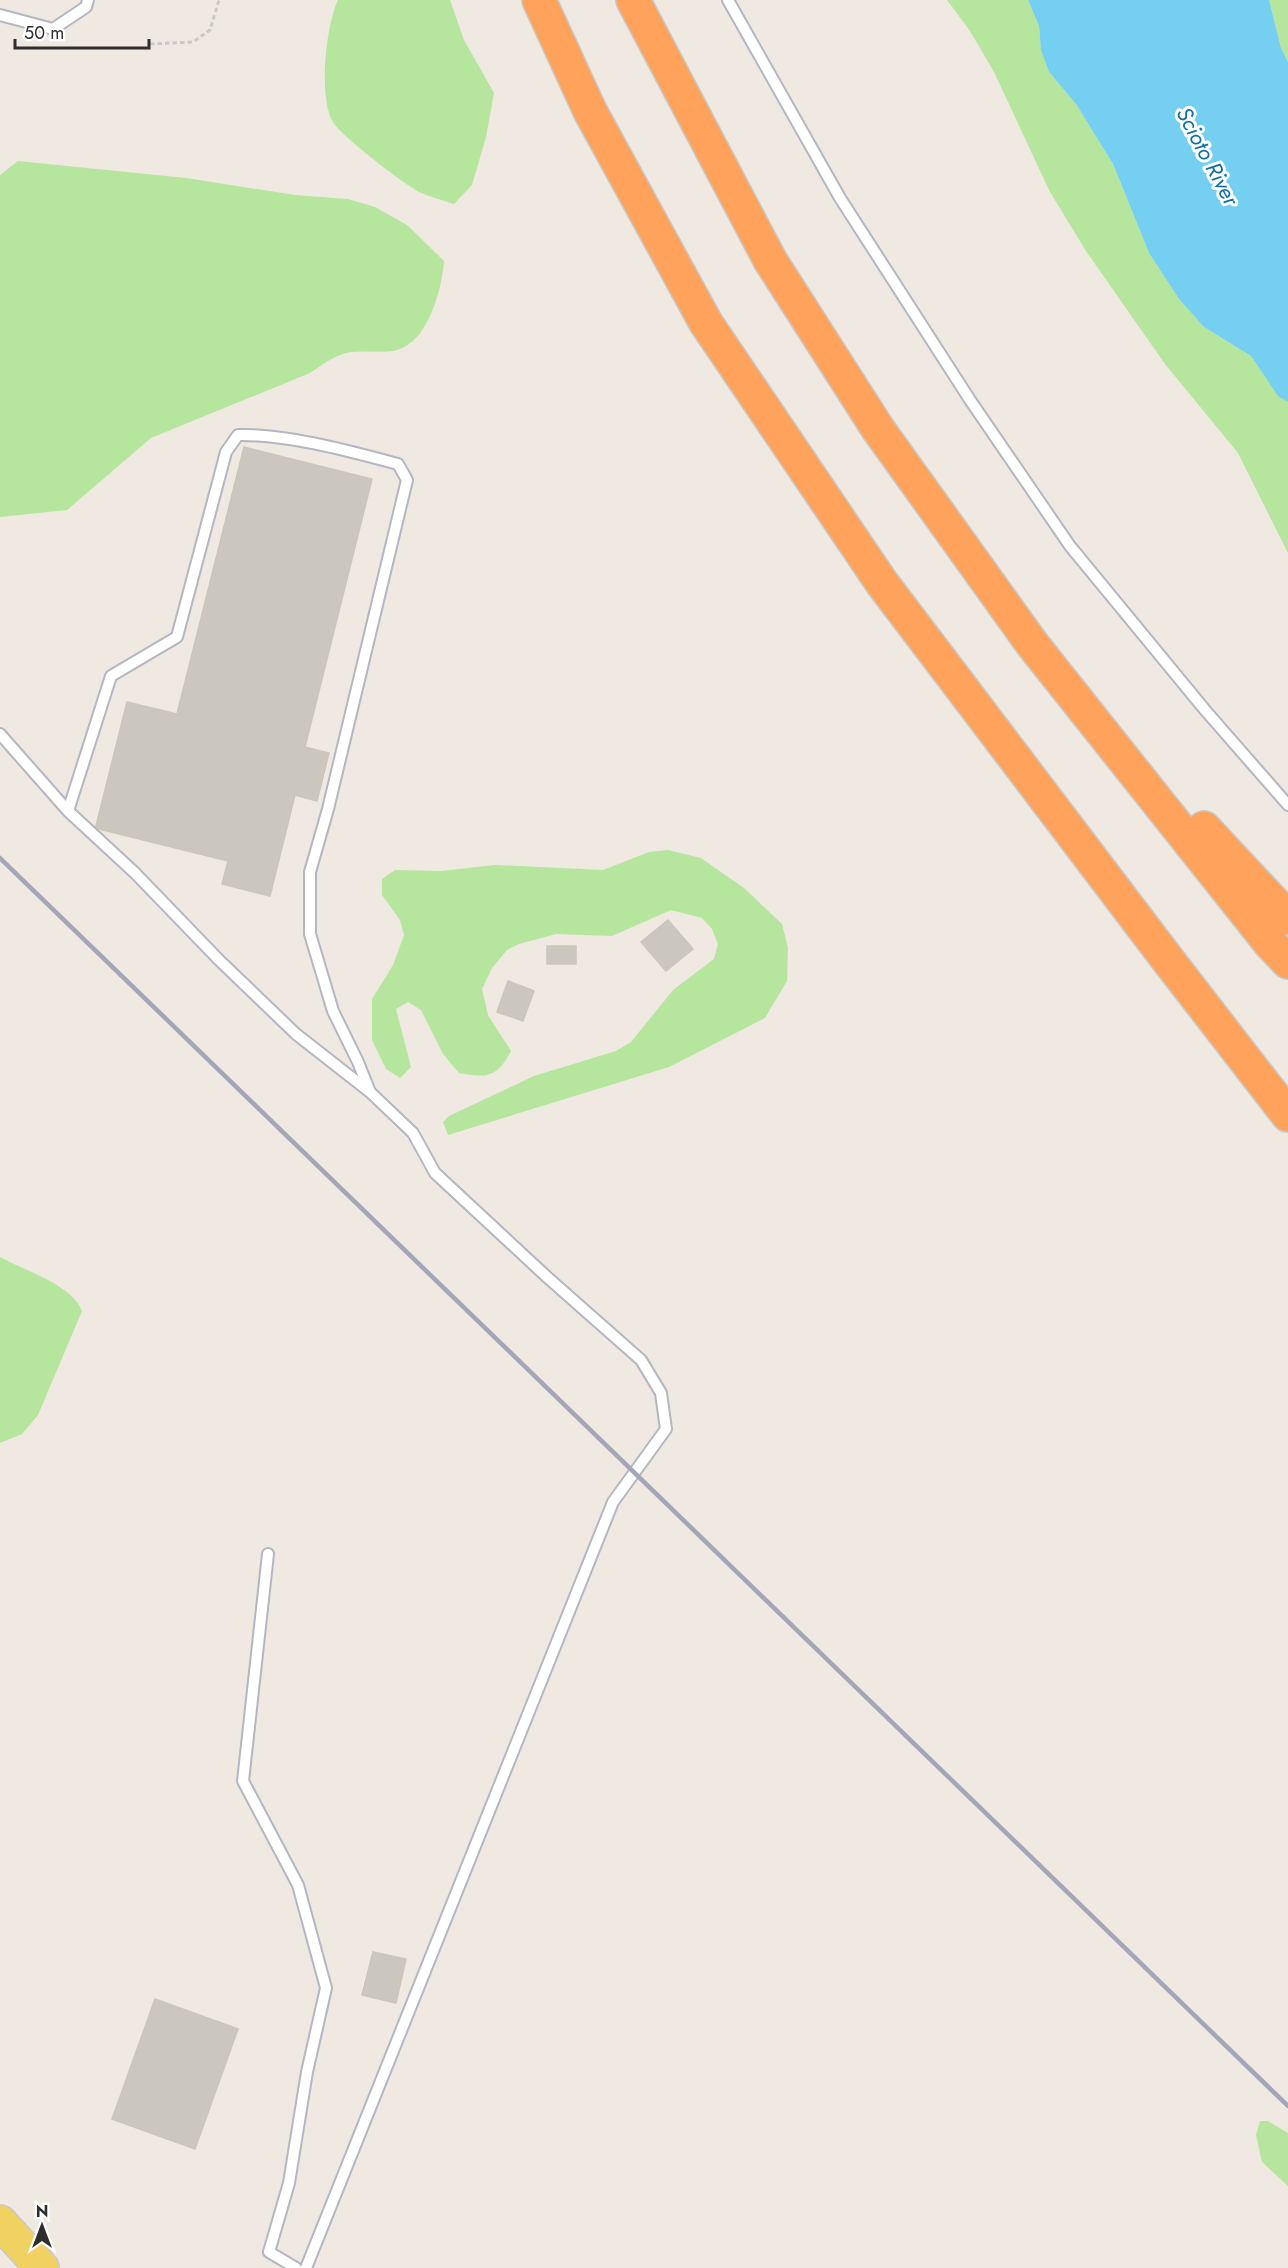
<svg xmlns="http://www.w3.org/2000/svg" width="1288" height="2268" viewBox="0 0 1288 2268" font-family="Jost,sans-serif">
<style>
.green{fill:#b6e59e}
.water{fill:#75cff0}
.building{fill:#cbc7bf;stroke:#cbc5ba;stroke-width:1.5}
.lines{fill:none;stroke-linecap:round;stroke-linejoin:round}
.lane-casing{stroke:#b4b7c1;stroke-width:14}
.primary-casing{stroke:#c9c9c9;stroke-width:36}
.highway-casing{stroke:#c9c9c9;stroke-width:36}
.path{stroke:#c9c9c9;stroke-width:3;stroke-dasharray:4.5 3;stroke-linecap:butt}
.lane{stroke:#fff;stroke-width:10}
.primary{stroke:#f2d163;stroke-width:33}
.highway{stroke:#ffa35c;stroke-width:33}
.rail{stroke:#a3a6b8;stroke-width:4.5}
.labels{text-anchor:middle;stroke-width:6;stroke-linejoin:round;paint-order:stroke}
.water-label{font-size:22px;font-style:italic;fill:#0d6fa3;stroke:#fff}
</style>
<rect width="100%" height="100%" fill="#efe9e1"/>
<path class="green" d="M338,0H450L464,40L494,93L486,137L472,185L454,204C443,200 430,197 419,192C403,183 342,137 333,122C318,98 326,25 338,0Z
M947,0H1028L1039,26L1041,49L1049,72L1076,104L1113,164L1149,253L1179,299L1204,327L1251,356L1278,395L1288,402V553L1238,453L1165,364L1086,251L1050,192L994,72L970,31Z
M1269,0H1288V62L1281,48Z
M18,161L186,178L295,195L348,199L375,207L407,225L444,261C442,289 428,342 397,350C382,354 366,350 351,352C336,354 322,365 310,373L151,438L67,510L0,517V175Z
M668,850L701,858L744,888L782,924L788,948L787,981L765,1018L669,1067L448,1135L443,1122L449,1116L534,1076L616,1051L631,1042L673,990L714,959L718,944L712,929L702,918L671,910L612,936L556,934L519,944L507,950L492,968L482,989L488,1015L511,1051C497,1078 486,1078 459,1073L443,1054L421,1010L408,1002L396,1009L411,1067L400,1078L386,1069L372,1040V999L393,965L404,935L400,920L382,895V879L395,870L441,871L495,865L603,870L649,852Z
M0,1257C23,1270 73,1285 82,1311L38,1415L22,1434L0,1443Z
M1260,2121H1268L1288,2133V2186L1262,2162L1256,2135Z"/>
<path class="water" d="M1028,0H1269L1281,48L1288,62V402L1278,396L1251,356L1204,327L1179,299L1149,253L1113,164L1076,104L1049,72L1041,50L1039,26Z"/>
<path class="building" d="M244,447L372,479L305,747L329,753L317,801L295,795L270,896L222,884L228,861L99,829L96,826L127,702L177,714Z
M668,920L693,949L666,971L641,942Z
M547,946H576V964H547Z
M508,981L534,991L523,1021L497,1012Z
M373,1952L406,1959L396,2003L362,1995Z
M155,1999L238,2029L195,2149L112,2119Z"/>
<g class="lines">
<defs>
<path id="lane" d="M728,0L840,198L970,400L1070,546L1205,710L1288,805
M0,15L53,29L86,7L88,0
M0,734L68,811L135,873L219,960L296,1034L370,1092L413,1133L435,1173L547,1277L641,1360L661,1393L666,1429L613,1502L306,2268
M68,811L111,676L177,637L226,452L238,435C288,434 349,451 398,464L407,480L328,809L310,872V934L333,1011L358,1062L370,1092
M268,1554L243,1781L298,1885L326,1988L307,2072L289,2183L269,2252L296,2268"/>
<path id="primary" d="M0,2222L42,2268"/>
<path id="highway" d="M539,0L590,111L706,323L882,583L1168,960L1288,1115
M633,0L770,260L878,429L1033,645L1270,943L1288,962
M1204,828L1288,918"/>
</defs>
<use href="#lane" class="lane-casing"/>
<use href="#primary" class="primary-casing"/>
<use href="#highway" class="highway-casing"/>
<path class="path" d="M150,44L193,42L210,30L219,0"/>
<use href="#lane" class="lane"/>
<use href="#primary" class="primary"/>
<use href="#highway" class="highway"/>
<path class="rail" d="M0,858L1288,2106"/>
</g>
<g class="labels">
<g class="water-label">
<text transform="translate(1208 156) rotate(62)" y="8">Scioto River</text>
</g>
</g>
<g transform="translate(42 2226)" stroke="#ffffff" stroke-width="4.5" paint-order="stroke">
<path d="M0-4.5L10 22L0 15L-10 22Z" fill="#2e2e2e"/>
<text y="-9" font-size="16" font-weight="bold" text-anchor="middle" fill="#2e2e2e">N</text>
</g>
<path d="M15 39v9h134v-9" fill="none" stroke="#2e2e2e" stroke-width="3"/>
<text x="24" y="39" font-size="18" fill="#2e2e2e" stroke="#ffffff" stroke-width="4.5" paint-order="stroke">50 m</text>
</svg>
